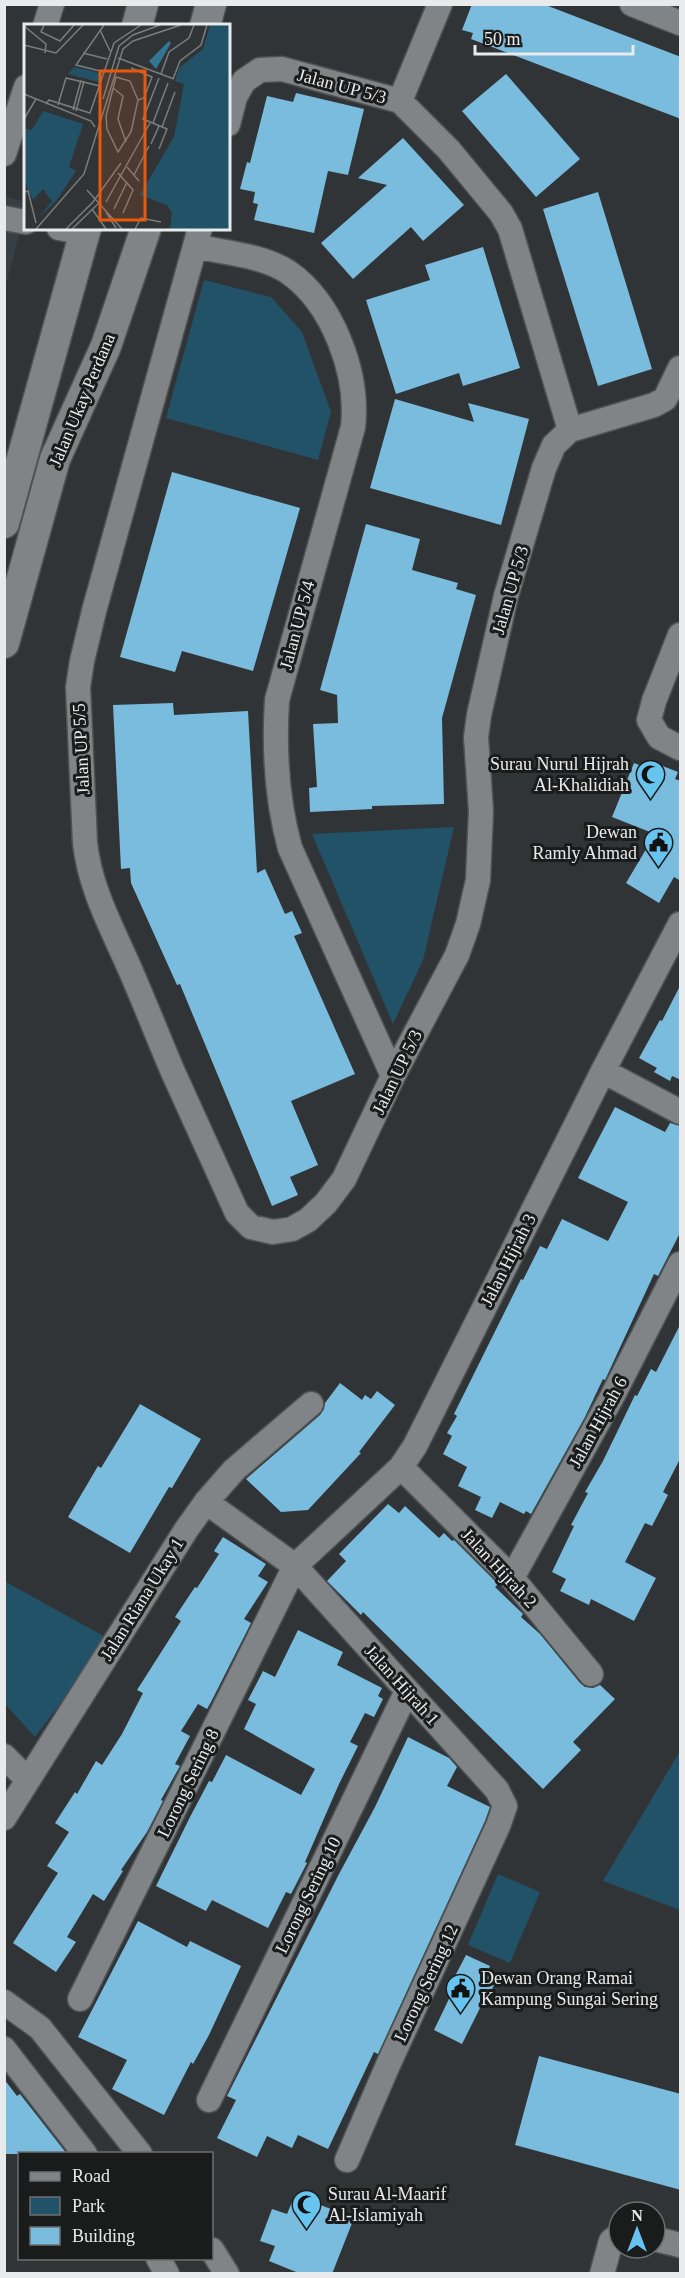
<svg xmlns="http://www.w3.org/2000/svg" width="685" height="2278" viewBox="0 0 685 2278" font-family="'Times New Roman',serif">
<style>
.built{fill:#373f44}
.green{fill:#225268}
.building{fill:#79bcdd}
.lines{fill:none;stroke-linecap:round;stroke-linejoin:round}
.minor-casing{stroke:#4f5253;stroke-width:27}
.tertiary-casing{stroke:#4f5253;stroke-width:33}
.minor{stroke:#818486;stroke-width:24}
.tertiary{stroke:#818486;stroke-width:30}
.labels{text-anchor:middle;stroke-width:6;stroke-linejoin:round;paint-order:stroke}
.street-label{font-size:18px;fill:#e8eaeb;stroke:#1a1c1c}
.poi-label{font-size:18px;fill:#e8eaeb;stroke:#1a1c1c;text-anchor:end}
.inset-road{fill:none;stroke:#7a7d7e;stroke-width:1.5}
.view{fill:#e8590c;fill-opacity:0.15;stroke:#e8590c;stroke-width:3}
.inset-edge{fill:none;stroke:#e8eaeb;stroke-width:3}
</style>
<rect width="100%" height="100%" fill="#313436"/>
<path class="built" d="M5,196L26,202L25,212L5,289Z"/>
<path class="green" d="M204,280L271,297L302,332L331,412L318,460L166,418Z
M454,827L423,960L393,1024L312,834Z
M4,1581L109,1639L35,1737L5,1704Z
M680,1751V1910L603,1881Z
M498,1874L540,1892L510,1963L468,1945Z"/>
<path class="building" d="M472,4H543L681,57V119L471,39L473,33L462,30Z
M506,74L580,159L536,197L462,111Z
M296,93L364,109L348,175L328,171L314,233L254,220L258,204L253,203L255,192L240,189L247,162L250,163L267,96L293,102Z
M403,138L464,205L423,241L411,227L353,279L321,243L387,185L358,178Z
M598,192L652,369L598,386L543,209Z
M483,247L520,368L463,386L459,373L396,394L366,300L430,280L425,265Z
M395,399L474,422L468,403L529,419L501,525L370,488Z
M172,472L300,508L253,671L182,651L175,672L120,657Z
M366,524L420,539L412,570L458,583L456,589L476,595L442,718L444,804L372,806V809L310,812L309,788L317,787L313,724L338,723L337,695L320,690Z
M173,703L174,715L248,711L257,873L265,869L285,914L292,911L302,933L294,936L355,1074L291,1101L318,1165L290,1177L298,1195L272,1206L180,984L177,985L131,883L130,868L121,869L113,705Z
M634,763L657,772L660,765L678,772L675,779L681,781V881L674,877L659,903L626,883L655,834L612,817Z
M681,984V1080L672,1076L670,1081L654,1072L657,1068L639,1058L660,1020L662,1021Z
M615,1107L665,1132L670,1123L681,1126V1231L658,1276L654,1274L605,1380L603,1379L585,1417L531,1514L526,1511L524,1514L500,1502L492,1518L475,1510L481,1497L458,1486L467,1467L443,1454L452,1436L447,1433L457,1416L454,1414L521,1279L523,1280L540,1246L547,1249L562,1219L608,1241L628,1202L578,1178Z
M681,1323V1457L663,1492L668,1495L652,1526L645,1523L625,1562L656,1578L634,1621L591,1599L589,1605L560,1591L566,1579L552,1572L574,1526L571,1525L588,1493L585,1492L603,1461L635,1395L637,1396L651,1369L656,1372Z
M340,1383L362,1400L365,1395L371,1399L377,1391L395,1405L359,1452L361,1453L308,1510L281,1512L246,1479L320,1415L324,1409L325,1403Z
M140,1404L201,1439L172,1488L169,1487L130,1553L68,1517L98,1466L101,1468Z
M388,1504L399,1513L405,1506L439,1538L444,1533L452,1541L454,1540L498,1584L495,1587L521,1612L523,1614L521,1617L540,1634L580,1683L585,1687L593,1688L600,1685L615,1699L573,1742L581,1750L543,1789L363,1612L361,1615L327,1581L346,1561L339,1554Z
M223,1537L266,1564L258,1576L268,1582L244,1619L251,1623L211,1702L207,1709L198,1704L181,1731L190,1736L175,1764L180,1766L161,1800L163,1801L147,1832L121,1870L123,1871L104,1901L93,1894L67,1937L76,1942L56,1972L13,1943L58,1873L47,1866L69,1832L55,1823L75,1792L77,1794L96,1761L102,1765L122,1734L143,1693L137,1690L181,1621L175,1617L195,1587L197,1588L219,1554L214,1551Z
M298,1630L343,1652L337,1665L382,1688L378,1696L383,1699L374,1717L365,1713L350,1742L358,1746L339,1784L305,1862L307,1863L291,1894L286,1892L268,1928L212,1900L206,1911L156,1886L190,1817L209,1781L212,1782L226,1755L301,1795L315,1769L244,1729L256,1704L248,1700L263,1671L275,1677Z
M408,1737L449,1758L457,1767L447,1786L490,1807L485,1821L378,2054L374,2052L328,2149L298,2135L292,2148L267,2136L257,2157L217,2138L236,2100L227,2096L339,1874L375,1807Z
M138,1921L187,1947L190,1941L241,1966L209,2035L193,2064L191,2062L164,2115L112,2089L127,2060L78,2037Z
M466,1955L490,1966L487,1972L498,1977L490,1993L488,1992L462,2044L434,2030L459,1978L455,1976Z
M539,2056L681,2094V2190L515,2145Z
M4,2079L17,2096L20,2094L67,2154H4Z
M295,2195L354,2218L332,2274H301L269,2261L275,2246L260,2241L272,2209L287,2214Z"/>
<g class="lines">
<defs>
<path id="minor" d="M632,4L680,23
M45,26L52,4
M400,101L440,4
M4,154L26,87
M4,218L26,222
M59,228L85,233
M200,228L94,611L82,661L78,687L85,843C90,888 111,926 129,967C144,1001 158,1037 173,1072C194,1119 216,1166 237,1213L251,1227L273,1232L292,1229L308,1220L326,1203L344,1179L393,1076L457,955L468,924L478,880L481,811L476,737L479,715L506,596L544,468L554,445L570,430L510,229L501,213L449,150L400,101L282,69L260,70L244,81L235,97L228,124
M195,246C225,253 262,255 288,272C333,303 359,374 353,427L277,700C274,748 277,801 290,848L393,1076
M570,430L654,405L665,399L680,368
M680,635L654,701L649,720L659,737L680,748
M603,1071L680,1112
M401,1467L512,1578L591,1674
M206,1502L295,1566L497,1790L505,1806L498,1826L388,2065L347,2160
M512,1578L613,1395L680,1264
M4,1756L28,1780
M4,1818L186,1530L206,1502L234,1470L311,1404
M80,1999L295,1566L401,1467L415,1446L603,1071L680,924
M4,2002L40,2028L140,2154
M4,2049L85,2154
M209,2100L407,1691
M655,2239L680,2245
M212,2250L227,2274
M158,2258L167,2274
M602,2274L611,2241L619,2235"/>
<path id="tertiary" d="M137,26L143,4
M205,26L211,4
M4,523L86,228
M4,643L55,459L106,346L146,228"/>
</defs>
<use href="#minor" class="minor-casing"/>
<use href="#tertiary" class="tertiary-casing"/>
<use href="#minor" class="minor"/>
<use href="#tertiary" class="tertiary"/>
</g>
<defs>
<symbol id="mosque-pin" viewBox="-11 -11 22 30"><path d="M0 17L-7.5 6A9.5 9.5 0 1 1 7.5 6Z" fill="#67c4ef" stroke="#1a1c1c"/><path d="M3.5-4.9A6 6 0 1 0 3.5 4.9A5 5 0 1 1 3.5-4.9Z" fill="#111"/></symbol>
<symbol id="civic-pin" viewBox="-11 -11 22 30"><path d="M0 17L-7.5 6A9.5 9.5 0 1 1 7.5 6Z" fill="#67c4ef" stroke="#1a1c1c"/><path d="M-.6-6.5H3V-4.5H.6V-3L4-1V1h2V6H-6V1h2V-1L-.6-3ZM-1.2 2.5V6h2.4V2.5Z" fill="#111"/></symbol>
</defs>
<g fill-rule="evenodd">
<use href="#mosque-pin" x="634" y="758" width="33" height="45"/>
<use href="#civic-pin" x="642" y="826" width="33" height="45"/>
<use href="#civic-pin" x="444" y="1972" width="33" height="45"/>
<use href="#mosque-pin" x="290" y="2188" width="33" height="45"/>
</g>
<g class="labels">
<g class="street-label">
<text transform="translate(342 86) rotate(15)" y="6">Jalan UP 5/3</text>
<text transform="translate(82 400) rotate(-67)" y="6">Jalan Ukay Perdana</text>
<text transform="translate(510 590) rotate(-74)" y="6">Jalan UP 5/3</text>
<text transform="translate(297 625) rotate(-75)" y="6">Jalan UP 5/4</text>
<text transform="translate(81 749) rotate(-93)" y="6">Jalan UP 5/5</text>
<text transform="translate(397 1072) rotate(-64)" y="6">Jalan UP 5/3</text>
<text transform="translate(508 1260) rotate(-63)" y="6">Jalan Hijrah 3</text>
<text transform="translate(598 1422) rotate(-61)" y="6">Jalan Hijrah 6</text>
<text transform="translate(499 1568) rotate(47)" y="6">Jalan Hijrah 2</text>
<text transform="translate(142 1599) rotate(-58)" y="6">Jalan Riana Ukay 1</text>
<text transform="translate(402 1685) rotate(48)" y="6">Jalan Hijrah 1</text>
<text transform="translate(188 1783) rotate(-64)" y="6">Lorong Sering 8</text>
<text transform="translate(308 1895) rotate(-64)" y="6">Lorong Sering 10</text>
<text transform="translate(426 1983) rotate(-65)" y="6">Lorong Sering 12</text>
</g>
<g class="poi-label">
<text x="629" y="770">Surau Nurul Hijrah<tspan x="629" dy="21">Al-Khalidiah</tspan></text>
<text x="637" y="838">Dewan<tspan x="637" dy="21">Ramly Ahmad</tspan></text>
<text x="481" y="1984" text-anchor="start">Dewan Orang Ramai<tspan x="481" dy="21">Kampung Sungai Sering</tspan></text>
<text x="328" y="2200" text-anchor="start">Surau Al-Maarif<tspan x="328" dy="21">Al-Islamiyah</tspan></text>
</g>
</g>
<g transform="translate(24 24)">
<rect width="206" height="206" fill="#313436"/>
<path d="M205,1V205H146L148,189L143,181L116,171L150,113L160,60L151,57L155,44L179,25L186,2ZM50,43L76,49L75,58L44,50ZM19,87L59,100L45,143L52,147L32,177L15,193L28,177L19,165L9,176L0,157V104L8,106Z" fill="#225268"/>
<path d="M145,17L147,19L132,45L125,37Z" fill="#327694"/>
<path class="inset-road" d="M20,1L17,8L36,17L50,1M0,2L22,20L21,29M76,6L86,27M0,21L32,29L59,1M59,29L83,35M94,34L150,55M107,44L128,53L120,74L114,76M80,48L52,41L80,1M137,50L145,28L165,14L170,1M92,53L106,57L114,76L107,108L94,128L83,105L82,92ZM135,54L119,95L143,105L135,125M149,55L156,37L177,21L183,1M89,64L99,72L94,95L102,118M0,70L67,97L71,103M79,75L95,22L109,11L136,1M22,80L25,76L66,89L90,19L117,1M34,81L42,54L76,62M49,86L57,56M52,87L60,57M0,95L12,75M129,99L144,59M138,103L151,68M127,120L135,102M103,143L115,157M94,149L109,166L99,189M110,151L125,122M63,166L98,205M0,168L4,167L12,199M82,178L126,99M68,185L82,205M90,185L103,158M82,188L92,204M12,205L60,150L99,25L109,17L157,1M42,205L69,178L97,139M48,205L76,178M111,205L117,194L137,198"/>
<path class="view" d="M76,47H121V196H76Z"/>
<rect width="206" height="206" class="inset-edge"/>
</g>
<rect width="685" height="2278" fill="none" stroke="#e8eaeb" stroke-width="12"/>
<rect x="18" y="2152" width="195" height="108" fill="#1a1c1c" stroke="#6c6e6f" stroke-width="1.5"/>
<rect x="30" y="2172" width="30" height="9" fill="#818486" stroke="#6c6e6f" stroke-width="1.5"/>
<text x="72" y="2182" font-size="18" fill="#e8eaeb">Road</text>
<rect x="30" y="2197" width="30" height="18" fill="#225268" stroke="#6c6e6f" stroke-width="1.5"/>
<text x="72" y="2212" font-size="18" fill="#e8eaeb">Park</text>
<rect x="30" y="2227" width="30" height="18" fill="#79bcdd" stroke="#6c6e6f" stroke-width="1.5"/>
<text x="72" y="2242" font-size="18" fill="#e8eaeb">Building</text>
<g transform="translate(637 2230)"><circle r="28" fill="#1a1c1c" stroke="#6c6e6f" stroke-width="1.5"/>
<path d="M0-4.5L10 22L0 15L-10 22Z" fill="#67c4ef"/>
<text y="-9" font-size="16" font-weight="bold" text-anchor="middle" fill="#e8eaeb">N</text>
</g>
<path d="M475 45v9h158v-9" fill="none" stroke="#e8eaeb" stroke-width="3"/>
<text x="484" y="45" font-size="18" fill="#e8eaeb" stroke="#1a1c1c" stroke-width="4.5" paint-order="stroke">50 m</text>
</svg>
